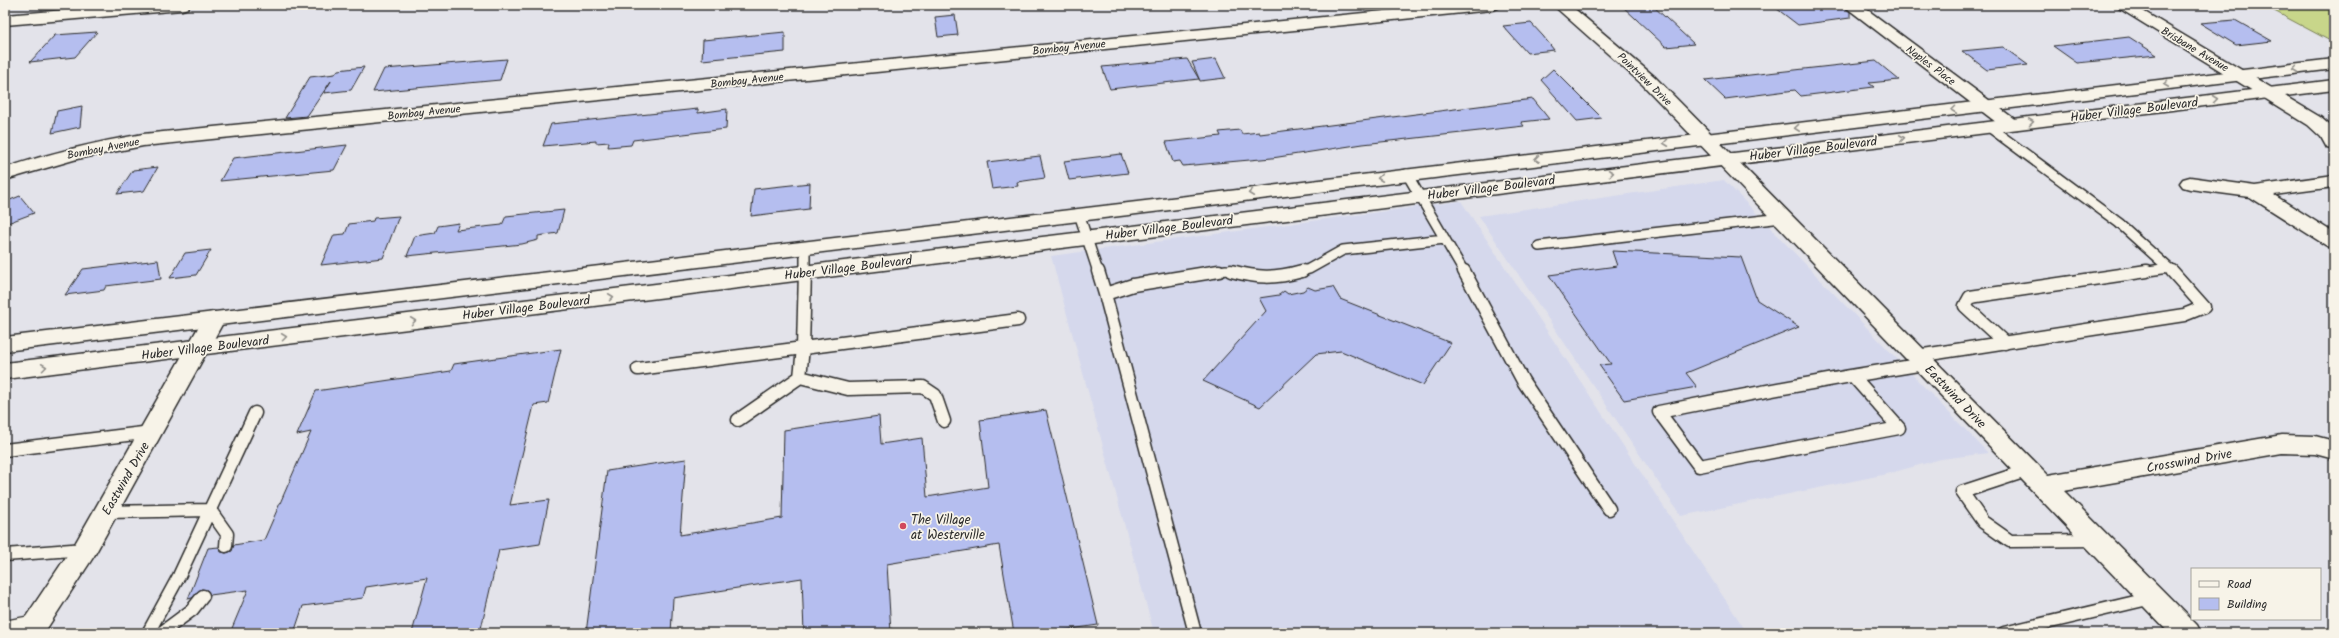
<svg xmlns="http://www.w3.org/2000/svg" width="2339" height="638" viewBox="0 0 2339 638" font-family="Kalam,sans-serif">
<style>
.built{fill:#d5d8ec}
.green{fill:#c8d68a;stroke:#7a805a}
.building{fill:#b5beef;stroke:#2b2b2b}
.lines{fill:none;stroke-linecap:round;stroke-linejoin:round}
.service-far1-casing{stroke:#2b2b2b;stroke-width:12}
.service-casing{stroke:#2b2b2b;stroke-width:15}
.minor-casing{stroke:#2b2b2b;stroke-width:3}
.tertiary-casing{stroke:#2b2b2b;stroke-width:3}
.service-far1{stroke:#f7f3e8;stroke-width:9}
.service{stroke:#f7f3e8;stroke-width:12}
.minor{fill:#f7f3e8;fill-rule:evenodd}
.tertiary{fill:#f7f3e8;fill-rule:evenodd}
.oneway{stroke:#918f8a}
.poi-dot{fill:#d1495b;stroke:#f7f3e8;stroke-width:1.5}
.labels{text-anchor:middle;stroke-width:3.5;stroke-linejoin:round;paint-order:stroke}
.far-street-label{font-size:11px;fill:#2b2b2b;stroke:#f7f3e8}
.street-label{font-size:13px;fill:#2b2b2b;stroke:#f7f3e8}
.poi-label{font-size:13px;fill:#2b2b2b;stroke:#f7f3e8;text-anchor:start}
</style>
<rect width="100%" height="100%" fill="#e3e3ea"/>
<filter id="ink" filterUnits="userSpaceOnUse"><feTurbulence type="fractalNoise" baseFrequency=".025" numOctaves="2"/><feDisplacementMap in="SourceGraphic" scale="8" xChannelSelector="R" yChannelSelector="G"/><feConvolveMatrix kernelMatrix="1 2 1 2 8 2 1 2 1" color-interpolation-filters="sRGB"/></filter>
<g filter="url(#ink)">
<path class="built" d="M1724,180L1988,453L1941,459L1887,474L1681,516L1479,216Z
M1461,201L1744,628L1722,633H1154L1051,256Z"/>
<path class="green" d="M2263,5H2334V43Z"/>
<path class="building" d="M1621,5H1652L1694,44L1666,47Z
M1772,5H1842L1850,12V18L1798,25Z
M955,15L958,35L938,37L935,17Z
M2235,20L2272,41L2236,45L2200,23Z
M1531,23L1543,36L1554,50L1527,53L1503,26Z
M97,32L75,57L30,62L55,35Z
M785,32V52L702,60L703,40Z
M2129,37L2157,55L2077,63L2053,46Z
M2003,47L2028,65L1987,70L1962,51Z
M507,59L500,80L373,92L384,69Z
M1187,59L1199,79L1110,89L1102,67Z
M1216,59L1225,78L1200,81L1192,62Z
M1876,61L1899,80L1869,83L1874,87L1801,96L1795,90L1725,99L1705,80Z
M364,67L351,90L324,93L331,81L307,116L285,118L310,77L335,74L338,70Z
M1553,69L1602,118L1577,121L1541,80Z
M1533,99L1549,119L1521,122L1524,126L1363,144L1272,158L1183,166L1180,161L1173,162L1166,142L1221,136L1219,132L1240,130L1242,134L1259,132L1260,134Z
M82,106L80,127L52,133L57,111Z
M698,109V113L727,109L726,129L633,140L631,145L608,147L609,142L596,143V141L543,146L551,124Z
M347,145L334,170L220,181L233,158Z
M1121,154L1128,173L1069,180L1064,161Z
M1040,156L1045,178L1017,182L1018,186L992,189L987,162Z
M158,167L144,191L117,194L133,170Z
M810,183L809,209L751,216L754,189Z
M20,196L34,213L5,224V202Z
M564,210L558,233L538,236V240L522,244L407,256L415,236L435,233L438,226L459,223L456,230L502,225L506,216Z
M399,216L383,258L321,265L334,235L345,234L349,224L373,221L374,218Z
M211,250L196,275L170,278L185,253Z
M1612,251L1741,257L1757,300L1799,327L1686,373L1697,387L1624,400L1599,365L1611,364L1549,275L1617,266Z
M158,260L161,279L106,286L104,290L65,295L83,269Z
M1308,287L1315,290L1333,287L1340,299L1451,343L1423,385L1341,351L1316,354L1260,407L1203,381L1266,311L1259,298L1279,295L1284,291L1288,294L1303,291Z
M561,349L548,403L534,405L510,505L549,500L540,544L499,550L480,633H412L427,578L366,587L363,598L303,606L294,633H230L248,590L210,595L207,590L201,589L192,598L188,599L208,548L219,547L221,552L226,553L232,551L234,545L264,540L311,432L297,435L316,391L451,371L454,364Z
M1046,410L1098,625L1044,633H1014L999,545L887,564L891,633H804L802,578L673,598L671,633H586L607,471L686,459L680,535L782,518L784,430L879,416L881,444L922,438L927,497L988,487L980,420Z"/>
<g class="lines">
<defs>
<path id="service-far1" d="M1989,127L2119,223L2173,272
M1407,174L1464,272
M1079,214L1098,272
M1539,246L1782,218
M805,272V247
M1213,272L1226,270L1235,272
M1299,272L1309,269L1343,250L1445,239
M2141,272L2169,268"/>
<path id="service" d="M1098,271L1105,294
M1231,271C1258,278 1274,279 1302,271
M1464,271L1523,381L1609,509
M2005,343L1965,306L1970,297L2147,271
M1917,356L2184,315L2204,307L2172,271
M638,369L803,348L805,271
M1853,376L1899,428L1699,466L1659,412C1747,394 1835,378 1924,364
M800,377L848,389L923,387L935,395L944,421
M738,420L800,377L803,348L1018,320
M5,450L151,432
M2029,470L1962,492L1983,522L2010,541L2094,540
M106,512L210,510L227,534L226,546
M5,555L85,549
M5,627L36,621
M148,633L179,576L255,413
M161,633L192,610L203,596
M1195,633L1105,294L1133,285L1219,271
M2004,633L2152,598"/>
<path id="minor" d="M126,5H190L188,8L182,10L5,25V15Z
M1445,5H1500L1498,8L1492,10L143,146L77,159L5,180V168C50,153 96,142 143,134Z
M1553,5H1570L1655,77L2048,475L2282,435L2315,436L2334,441V459L2315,454L2282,453L2064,491L2197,625L2201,633H2169L1643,85Z
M1843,5H1861L2017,121L2020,125L2017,129H2005Z
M2114,5H2133L2320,117L2334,129V150L2327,148L2321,137L2308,125Z
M2334,175V187L2274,195L2334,233V248L2327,246L2250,197L2190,189L2183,187L2180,183L2183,179L2190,177L2255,186Z
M214,312L222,314L225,319L94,556L44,633H15L76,542L203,319L206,314Z"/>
<path id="tertiary" d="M2334,59V69L5,351V337Z
M2334,80V90L5,379V363Z"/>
</defs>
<use href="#service-far1" class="service-far1-casing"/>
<use href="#service" class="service-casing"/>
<use href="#minor" class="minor-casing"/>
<use href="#tertiary" class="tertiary-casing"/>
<use href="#service-far1" class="service-far1"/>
<use href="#service" class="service"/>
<use href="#minor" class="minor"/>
<use href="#tertiary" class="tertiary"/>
</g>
<defs><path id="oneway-chevron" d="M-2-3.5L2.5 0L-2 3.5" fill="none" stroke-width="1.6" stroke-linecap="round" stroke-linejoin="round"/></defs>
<g class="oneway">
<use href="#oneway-chevron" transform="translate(2295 69) rotate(173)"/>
<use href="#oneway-chevron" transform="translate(2166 84) rotate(173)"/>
<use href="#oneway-chevron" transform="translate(2215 99) rotate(-7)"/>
<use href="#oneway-chevron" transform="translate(1954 110) rotate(173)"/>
<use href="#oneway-chevron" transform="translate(2031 122) rotate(-7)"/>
<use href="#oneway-chevron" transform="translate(1797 128) rotate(174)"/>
<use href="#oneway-chevron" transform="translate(1902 138) rotate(-7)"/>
<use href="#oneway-chevron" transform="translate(1666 143) rotate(173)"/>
<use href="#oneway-chevron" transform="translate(1537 159) rotate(173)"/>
<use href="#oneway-chevron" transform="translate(1611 173) rotate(-7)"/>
<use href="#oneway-chevron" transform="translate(1380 178) rotate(173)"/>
<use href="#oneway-chevron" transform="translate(1251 193) rotate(173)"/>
<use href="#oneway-chevron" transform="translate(611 297) rotate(-7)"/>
<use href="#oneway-chevron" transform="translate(413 321) rotate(-7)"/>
<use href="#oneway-chevron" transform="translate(284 337) rotate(-7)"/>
<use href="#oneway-chevron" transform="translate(44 367) rotate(-7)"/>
</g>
</g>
<circle class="poi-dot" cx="903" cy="526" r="4"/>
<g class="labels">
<g class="far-street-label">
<text transform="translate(1069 47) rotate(-6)" y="4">Bombay Avenue</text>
<text transform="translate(2195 49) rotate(31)" y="4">Brisbane Avenue</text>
<text transform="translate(1931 65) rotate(37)" y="4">Naples Place</text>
<text transform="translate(1645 79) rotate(44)" y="4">Pointview Drive</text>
<text transform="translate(747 80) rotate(-6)" y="4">Bombay Avenue</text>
<text transform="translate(424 112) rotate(-6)" y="4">Bombay Avenue</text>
<text transform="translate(103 148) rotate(-11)" y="4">Bombay Avenue</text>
</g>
<g class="street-label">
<text transform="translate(2134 109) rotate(-7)" y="5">Huber Village Boulevard</text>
<text transform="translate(1813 148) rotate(-7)" y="5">Huber Village Boulevard</text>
<text transform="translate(1491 187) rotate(-7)" y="5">Huber Village Boulevard</text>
<text transform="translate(1169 227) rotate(-7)" y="5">Huber Village Boulevard</text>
<text transform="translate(848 267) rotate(-7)" y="5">Huber Village Boulevard</text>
<text transform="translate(526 307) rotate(-7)" y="5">Huber Village Boulevard</text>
<text transform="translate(205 347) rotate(-7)" y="5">Huber Village Boulevard</text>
<text transform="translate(1956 396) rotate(46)" y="5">Eastwind Drive</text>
<text transform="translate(2189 460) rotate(-10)" y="5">Crosswind Drive</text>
<text transform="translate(125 478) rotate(-60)" y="5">Eastwind Drive</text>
</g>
<g class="poi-label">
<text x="911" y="524">The Village<tspan x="911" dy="15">at Westerville</tspan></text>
</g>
</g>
<rect width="2339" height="638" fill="none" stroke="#f7f3e8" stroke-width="20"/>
<rect x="10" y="10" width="2319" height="618" fill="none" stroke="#2b2b2b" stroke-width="1.5" filter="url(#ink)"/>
<rect x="2191" y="568" width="130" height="52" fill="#f7f3e8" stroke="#a5a39c"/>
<rect x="2199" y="581" width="20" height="6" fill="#f7f3e8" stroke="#a5a39c"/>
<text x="2227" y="588" font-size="12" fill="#2b2b2b">Road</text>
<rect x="2199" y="598" width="20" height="12" fill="#b5beef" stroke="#a5a39c"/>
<text x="2227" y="608" font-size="12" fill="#2b2b2b">Building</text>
</svg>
